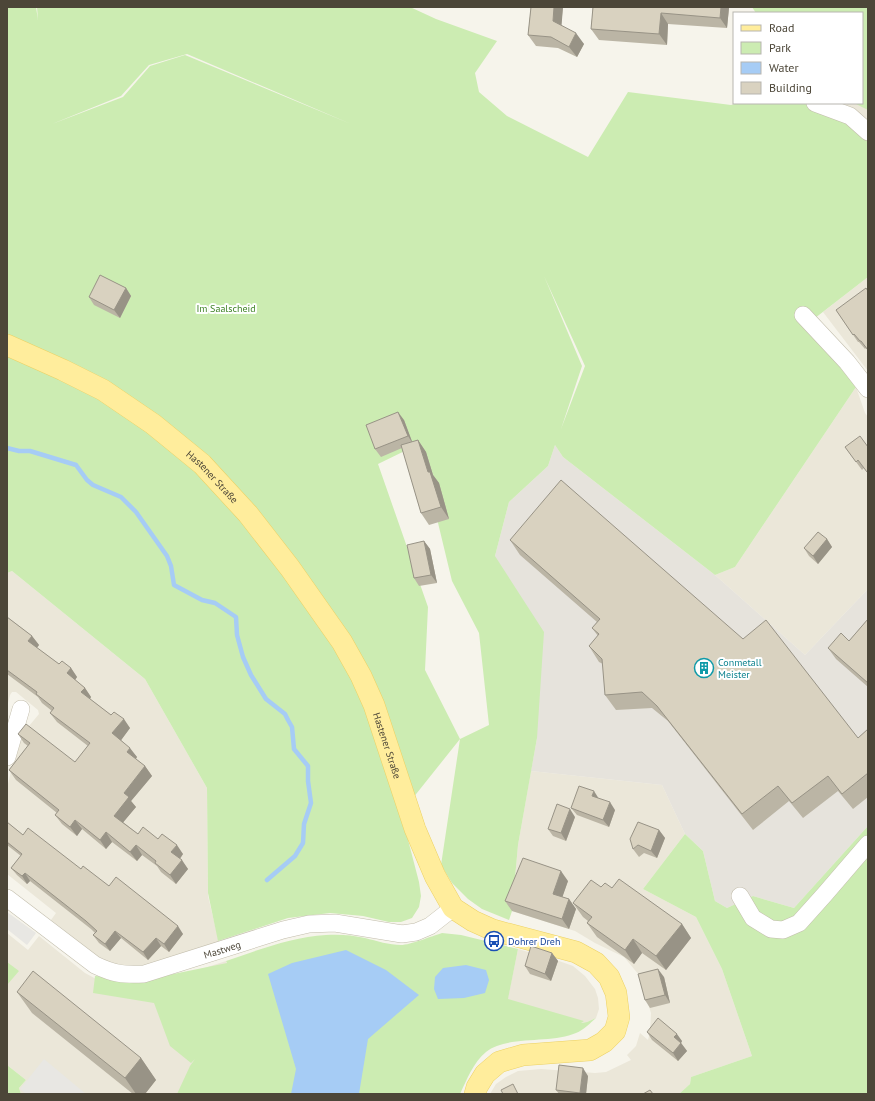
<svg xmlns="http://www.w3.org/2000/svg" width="875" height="1101" viewBox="0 0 875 1101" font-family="'PT Sans',sans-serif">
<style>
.residential{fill:#ebe7d9}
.industrial{fill:#e6e3dc}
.green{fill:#ccecb2;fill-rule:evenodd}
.parking{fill:#e8e7e3}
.water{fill:#a6ccf5}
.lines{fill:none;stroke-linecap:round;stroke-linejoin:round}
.stream{stroke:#a6ccf5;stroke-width:4.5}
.minor-casing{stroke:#c3bead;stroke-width:18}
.major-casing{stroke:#ecd164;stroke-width:22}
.minor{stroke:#fff;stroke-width:17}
.major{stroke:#ffed9c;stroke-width:21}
.wall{fill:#bbb5a5}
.shaded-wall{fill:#989386}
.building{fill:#d9d2c0;stroke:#989386}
.labels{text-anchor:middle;stroke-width:4;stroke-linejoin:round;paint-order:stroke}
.park-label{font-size:10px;fill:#3f8326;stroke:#fff}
.street-label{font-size:10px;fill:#4c4638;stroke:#fff}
.culture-label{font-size:10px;fill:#0d838f;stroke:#fff;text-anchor:start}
.transit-label{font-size:10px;fill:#164399;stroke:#fff;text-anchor:start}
</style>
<rect width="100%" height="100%" fill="#f6f4eb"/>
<path class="residential" d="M868,93V125L828,103H862Z
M868,277V371L823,312Z
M856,387L865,413L868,417V589L805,655L715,575L735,567Z
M12,571L145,679L207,788L208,896L219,942L141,967H130L113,964L97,956L51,920L56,913L7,874V788L19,738L39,714L38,710L16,692H12L10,695L7,707V573Z
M531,771L662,785L685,834L643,889L696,917L722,969L752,1056L691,1077L690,1084L679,1094H490L496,1084L506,1077L518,1071L541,1069L595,1073L606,1072L631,1060L627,1055L636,1046L640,1033L648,1040L650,1032L651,1013L639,975L624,957L595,943L575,931L512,911L518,845Z
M7,933L28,950L39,936L85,973L98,980L158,983L226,961L239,997L198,1094H21L19,1088L26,1080L7,1065Z
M518,949L559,961L573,966L585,976L595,989L598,998L599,1009L596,1018L587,1022L566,1025L503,1022Z"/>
<path class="industrial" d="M555,445L563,457L715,575L805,655L868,589V826L794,908L753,896L727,908L715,901L703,851L685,834L662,785L531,771L537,738L495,556L509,502L548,466Z"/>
<path class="green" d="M7,7H36L38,20L37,7H410L436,19L497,41L475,73L479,92L507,116L588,157L628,92L731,105L739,103H806L834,113L868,137V277L806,325L856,387L735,567L715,575L563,457L555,445L548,466L509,502L495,556L544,632L537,738L518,845L512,911L509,920L482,909L468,899L452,883L441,865L460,739L401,813L419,882L421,896L419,907L412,918L401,922H389L363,916L330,913L288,918L218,941L208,893L207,788L145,679L12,571L7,573ZM187,54L351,124L185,55L150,66L123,97L52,124L121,96L149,65ZM544,276L585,366L561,429L582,366ZM419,444L452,581L479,633L489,725L460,739L425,670L428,607L378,464Z
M752,7H868V110L854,103H862V13H756Z
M868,826V1094H679L690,1084L691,1077L752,1056L722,969L696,917L643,889L685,834L703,851L715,901L727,908L753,896L794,908Z
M442,933L461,935L518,949L508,999L584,1021L581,1023L587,1022L596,1018C590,1023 584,1030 576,1033C551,1044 507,1035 486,1052C473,1063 467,1079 460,1094H177L190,1066L195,1059L191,1063L170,1046L154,1003L93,993L95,976L149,979L227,963L226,961C258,950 292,937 326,935C338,934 353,935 365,938C377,941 389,945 401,945C410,945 432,936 442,933Z
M7,962L19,971L7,985Z
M7,1065L26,1080L19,1088L21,1094H7Z"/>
<path class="parking" d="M7,912L36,933L27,945L7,929Z
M44,1059L86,1094H26L20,1089Z"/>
<path class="water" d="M346,950L386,970L419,995L368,1039L359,1094H291L296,1069L268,974L292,963Z
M466,965L486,970L489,980L485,993L464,998L438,999L434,989L435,977L443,968Z"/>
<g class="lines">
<path class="stream" d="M7,448L19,451H30L76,465L87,480L93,485L121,497L136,512L167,556L171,566L174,585L202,600L215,603L236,617L237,635L243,657L251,675L266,699L285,714L288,720L292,727L294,749L308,766V781L311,803L304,824L303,843L295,856L267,880"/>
<defs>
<g id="minor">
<path d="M815,103L850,116L868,132"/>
<path d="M803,315L847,362L868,389"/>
<path d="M7,757L21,709"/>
<path d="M740,896L753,918L771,929L783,930L799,923L825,894L868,844"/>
<path id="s1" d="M7,898L95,965C114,974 123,975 144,974L283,930L309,924L335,923L402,934L416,932L430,926L453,908"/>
</g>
<g id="major">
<path id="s2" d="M7,345L63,370L103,390L153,424L202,464L248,514L290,568L342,642L361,676L374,705L415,829L435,876L453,908L473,921L493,930L576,952L596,963L609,977L616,993L619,1017L615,1031L604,1042L590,1050L523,1055L499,1062L485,1074L477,1087L475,1094"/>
</g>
</defs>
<use href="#minor" class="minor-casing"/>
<use href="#major" class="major-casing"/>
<use href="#minor" class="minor"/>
<use href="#major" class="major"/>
</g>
<path class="wall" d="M531,7H563L561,25L584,44L577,57L558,48L536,46L528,35Z
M593,7L729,8L727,28L668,24L667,45L599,40L591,29Z
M126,288L131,296L120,318L94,305L89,297Z
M868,291V351L866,348L865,349L859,342H858L836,310Z
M404,420L412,442L418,440L426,452L433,475L439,483L449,519L429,525L421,513L402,448L381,457L375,449Z
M845,447H868V474L864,468L862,470Z
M827,539L832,547L818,564L809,556L804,548Z
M510,540L743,639L858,738L868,729V797L853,809L838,791L803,818L789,801L753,830L668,721L652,708L616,710L605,695L603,664L599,662L589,646L598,636L592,628L597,622L520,555Z
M424,541L430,549L437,583L419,586L414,578Z
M7,617L32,636L39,645L37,648L59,664L71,668L77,677L75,680L85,688L91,697L90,699L111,715L130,728L121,740L137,757L136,759L145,766L152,776L131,801L136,807L123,822L138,834L158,839L183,854L180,859L188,869L176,884L161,872L157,866L142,855L137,861L112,842L106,849L82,829L77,836L62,824L55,815L57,813L16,780L9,770L28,746L24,743L18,734L75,762L88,746L57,722L50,713L52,711L42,703L38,697L7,674Z
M868,619V687L836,659L828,648L849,641Z
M571,808L615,810L609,827L577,815Z
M575,817L566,841L553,836L548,829Z
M7,822L23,835L109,886L183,934L169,952L161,946L148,960L121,938L110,951L99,943L93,935L95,933L91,929L30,881L27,884L17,875L11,868L21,856L7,845Z
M659,830L665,838L657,858L644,853L639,857L633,849Z
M568,881L562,897L569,899L576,909L569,929L512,911L505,901Z
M601,887L612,888L682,924L691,938L666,970L642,953L634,964L597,937L587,923L588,921L583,917L573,903Z
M552,953L558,961L551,981L530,974L525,966Z
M664,977L670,1003L650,1008L645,1000Z
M17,992L141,1058L156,1080L145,1094H133L32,1013Z
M647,1032L682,1041L681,1043L687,1051L678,1061L652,1040Z
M588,1076L586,1094H559L556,1090Z"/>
<path class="shaded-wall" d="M554,7H563L561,32L553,21Z
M721,7H728L729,8L727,28L720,18Z
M661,13L668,24L667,45L659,34Z
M576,33L584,44L577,57L569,47Z
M126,288L131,296L120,318L114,310Z
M398,412L404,420L413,444L408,436Z
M418,440L426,452L433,475L439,483L449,519L441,507L428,472Z
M827,539L832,547L818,564L813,556Z
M424,541L430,549L437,583L431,575Z
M32,636L39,645L35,650L28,641Z
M71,668L77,677L73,683L67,673Z
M85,688L91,697L88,702L81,692Z
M124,719L130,728L119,743L112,733Z
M130,748L137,757L134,761L127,752Z
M145,766L152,776L131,801L136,807L121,825L114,816L124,793Z
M594,791L599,799L592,796Z
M610,802L615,810L609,827L603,820Z
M570,809L575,817L566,841L561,833Z
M75,820L82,829L77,836L70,827Z
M659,830L665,838L657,858L651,851Z
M106,832L112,842L106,849L100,840Z
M136,845L142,855L137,861L130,852Z
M177,845L183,854L178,861L171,852Z
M182,860L188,869L176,884L170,875Z
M561,871L568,881L560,904L553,894Z
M25,873L30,881L27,884L22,876Z
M569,899L576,909L569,929L562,919Z
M682,924L691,938L666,970L656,956Z
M178,926L183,934L169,952L164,944Z
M115,931L121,938L110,951L105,944Z
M156,938L161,946L148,960L143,952Z
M633,939L642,953L634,964L625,950Z
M552,953L558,961L551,981L545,974Z
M658,969L664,977L670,1003L665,995Z
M677,1034L682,1041L680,1045L674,1037Z
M681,1043L687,1051L678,1061L673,1053Z
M141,1058L156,1080L145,1094H136L125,1078Z
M583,1068L588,1076L586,1094H581L580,1093Z"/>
<path class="building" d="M531,7H554L553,21L576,33L569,47L551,37L528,35Z
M593,7H721L720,18L661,13L659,34L591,29Z
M100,275L126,288L114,310L89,297Z
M866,288L868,291V350L861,341H860L854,334L853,335L836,310Z
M398,412L408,436L375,449L366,425Z
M860,436L868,447V472H867L858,460L856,462L845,447Z
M418,440L428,472H430L441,507L421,513L401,445Z
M561,480L743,639L766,620L858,738L868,729V773L842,794L828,776L792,803L778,786L742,814L657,706L642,692L605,695L602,659L589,646L599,634L592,628L600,619L510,540Z
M818,532L827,539L813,556L804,548Z
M424,541L431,575L414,578L407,545Z
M7,617L32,636L28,641L59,664L62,661L71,668L67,673L85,688L81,692L111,715L114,712L124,719L112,733L130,748L127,752L145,766L124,793L129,797L114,816L138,834L143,827L158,839L162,834L177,845L171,852L182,860L170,875L155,863L156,861L136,845L130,852L106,832L100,840L75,820L70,827L55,815L59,810L9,770L30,743L18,734L26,724L75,762L90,743L50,713L54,708L36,694L37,692L7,670Z
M868,619V683L828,648L841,633L849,641Z
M579,786L594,791L592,796L610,802L603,820L571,808Z
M557,804L570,809L561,833L548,829Z
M7,822L23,835L28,828L81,869L83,866L109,886L116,877L178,926L164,944L156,938L143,952L115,931L105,944L93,935L97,931L86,921L25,873L22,876L11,868L22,854L7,842Z
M638,822L659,830L651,851L638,845L633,849L630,839Z
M523,858L561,871L553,894L569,899L562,919L505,901Z
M619,879L682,924L656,956L633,939L625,950L587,923L592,917L573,903L591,880L601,887L605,883L612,888Z
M531,946L552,953L545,974L525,966Z
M658,969L665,995L645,1000L638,974Z
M33,971L141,1058L125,1078L17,992Z
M658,1018L677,1034L674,1037L681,1043L673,1053L647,1032Z
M559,1065L583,1068L580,1093L556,1090Z
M513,1084L518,1094H503L501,1090Z
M650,1090L653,1094H643Z"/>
<defs>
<symbol id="building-ring" viewBox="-11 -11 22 22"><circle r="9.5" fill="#fff" stroke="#0f9aa8" stroke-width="1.5"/><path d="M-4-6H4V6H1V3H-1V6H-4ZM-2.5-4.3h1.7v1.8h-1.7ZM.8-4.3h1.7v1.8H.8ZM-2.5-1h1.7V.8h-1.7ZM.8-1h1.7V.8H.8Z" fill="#0f9aa8"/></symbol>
<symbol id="bus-ring" viewBox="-11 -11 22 22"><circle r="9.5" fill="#fff" stroke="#1a4fb4" stroke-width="1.5"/><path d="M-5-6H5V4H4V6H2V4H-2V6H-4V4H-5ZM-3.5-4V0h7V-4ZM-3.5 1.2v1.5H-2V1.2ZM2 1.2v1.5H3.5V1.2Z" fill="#1a4fb4"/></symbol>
</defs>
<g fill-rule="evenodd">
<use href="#building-ring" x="693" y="657" width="22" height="22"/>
<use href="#bus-ring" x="483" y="930" width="22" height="22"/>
</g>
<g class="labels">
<g class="park-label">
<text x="226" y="312">Im Saalscheid</text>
</g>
<g class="street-label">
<text dy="4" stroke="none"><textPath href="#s2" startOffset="246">Hastener Straße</textPath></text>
<text dy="4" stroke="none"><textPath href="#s2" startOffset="570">Hastener Straße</textPath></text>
<text dy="4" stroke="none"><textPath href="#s1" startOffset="243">Mastweg</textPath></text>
</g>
<g class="culture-label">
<text x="718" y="666">Conmetall<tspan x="718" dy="12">Meister</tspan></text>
</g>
<g class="transit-label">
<text x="508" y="945">Dohrer Dreh</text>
</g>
</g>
<rect width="875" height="1101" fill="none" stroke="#4c4638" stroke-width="16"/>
<rect x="733" y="12" width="130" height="92" fill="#ffffff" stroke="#b7b5af"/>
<rect x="741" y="25" width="20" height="6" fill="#ffed9c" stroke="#b7b5af"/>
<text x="769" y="32" font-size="12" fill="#4c4638">Road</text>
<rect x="741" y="42" width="20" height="12" fill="#ccecb2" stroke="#b7b5af"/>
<text x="769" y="52" font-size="12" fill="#4c4638">Park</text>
<rect x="741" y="62" width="20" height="12" fill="#a6ccf5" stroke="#b7b5af"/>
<text x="769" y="72" font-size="12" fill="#4c4638">Water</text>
<rect x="741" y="82" width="20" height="12" fill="#d9d2c0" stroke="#b7b5af"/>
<text x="769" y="92" font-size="12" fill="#4c4638">Building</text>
</svg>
